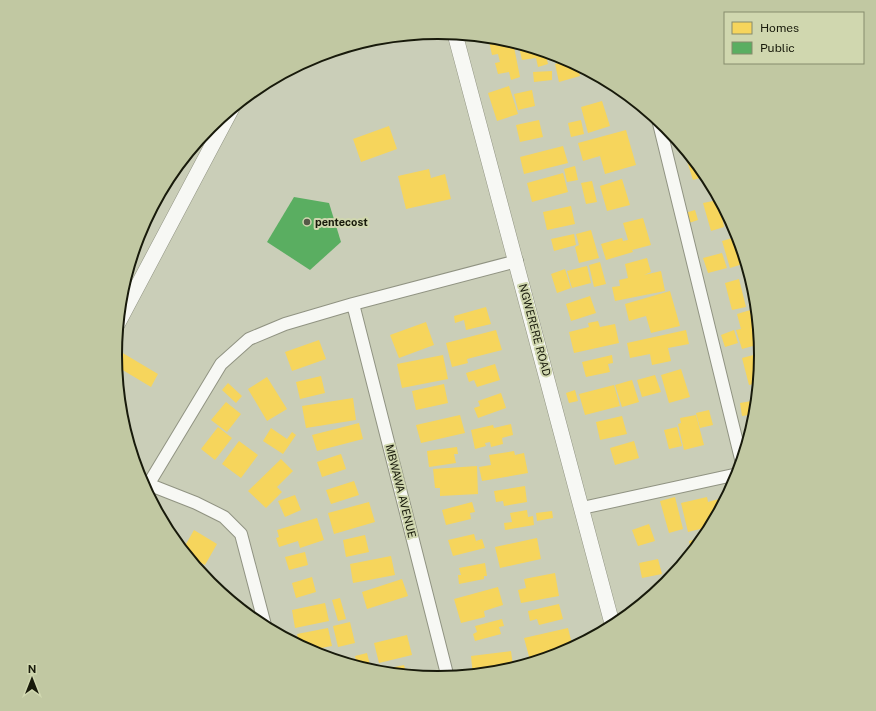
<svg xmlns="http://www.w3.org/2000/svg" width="876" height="711" viewBox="0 0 876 711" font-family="'Public Sans',sans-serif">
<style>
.homes{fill:#f6d55c}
.public{fill:#5aae61}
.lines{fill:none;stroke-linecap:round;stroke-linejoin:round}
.minor-casing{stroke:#909382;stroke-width:14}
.tertiary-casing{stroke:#909382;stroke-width:16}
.minor{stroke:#f7f8f4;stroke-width:12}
.tertiary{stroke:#f7f8f4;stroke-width:15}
.poi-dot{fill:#565948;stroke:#d0d7af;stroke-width:1.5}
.labels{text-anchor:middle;stroke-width:4;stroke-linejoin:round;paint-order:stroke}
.poi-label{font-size:11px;font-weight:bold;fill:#181a0b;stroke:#d0d7af;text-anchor:start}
.street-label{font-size:11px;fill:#181a0b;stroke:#d0d7af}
.rim{fill:none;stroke:#181a0b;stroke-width:2}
</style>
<rect width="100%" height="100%" fill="#caceb8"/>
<path class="homes" d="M488,37L513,42L520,77L511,80L509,72L498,74L495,63L500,62L498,54L492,55Z
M518,43L545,52L548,64L538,67L536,58L522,60Z
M569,60L577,65L580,76L559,82L555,64Z
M552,71V80L534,82L533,72Z
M509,86L518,114L497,121L488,93Z
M532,90L535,106L518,110L514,94Z
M602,101L610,126L588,133L581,107Z
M539,120L543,137L520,142L516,125Z
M581,120L584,134L571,137L568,123Z
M389,126L397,149L361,162L353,139Z
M626,130L636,165L605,174L600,156L583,161L578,143Z
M563,146L568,163L524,174L520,157Z
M693,159L707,176L713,187L706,189L703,177L693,180L687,161Z
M575,166L578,180L567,182L564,169Z
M429,169L431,178L445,174L451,199L406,209L398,176Z
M563,173L568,192L532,202L527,183Z
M622,179L630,205L607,211L600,186Z
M592,181L597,202L586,204L581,183Z
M717,195L728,215L722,217L724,227L711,231L703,203L713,201L712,196Z
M571,206L575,224L547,230L543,212Z
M695,210L698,220L689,223L685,213Z
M643,218L651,245L632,250L633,252L606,260L601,244L622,238L623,241L628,240L623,223Z
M591,230L599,258L579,263L575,247L579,245L576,234Z
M574,234L576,245L554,251L551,239Z
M736,237L746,263L730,268L722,241Z
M722,253L727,268L708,273L703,258Z
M647,258L651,272L644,275L661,271L665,291L615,301L612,287L620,286L619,280L628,278L625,264Z
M600,262L606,284L594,287L589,265Z
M587,266L591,283L572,288L567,271Z
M565,269L571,288L557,293L551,274Z
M739,279L746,307L732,310L725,283Z
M670,291L680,326L651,333L646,316L629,321L625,304Z
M590,296L596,313L571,321L566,304Z
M486,307L491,324L466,330L464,320L455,323L454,316Z
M757,308L760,344L742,349L736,330L741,329L737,314Z
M598,321L600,327L615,324L619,343L574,353L569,332L589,327L588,323Z
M426,322L434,345L399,358L390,335Z
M496,330L502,350L467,359L468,363L452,367L446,343Z
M686,330L689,344L668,348L671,361L652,365L650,354L630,358L627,343Z
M734,330L738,343L725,347L721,335Z
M319,340L326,359L292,371L285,352Z
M116,349L158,374L151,387L116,366Z
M761,353L759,383L749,385L742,358Z
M443,355L448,379L402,388L397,364Z
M612,355L613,363L608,364L610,372L586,377L582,362Z
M495,364L500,380L477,387L474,380L469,382L466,373Z
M681,369L690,397L669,403L661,375Z
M655,375L661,392L642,397L637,380Z
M321,376L325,393L300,399L296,382Z
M267,377L287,409L267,421L248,389Z
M632,380L639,402L622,407L615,385Z
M228,383L242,396L236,403L222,390Z
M444,384L448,403L416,410L412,391Z
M614,385L620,406L585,415L579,394Z
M575,390L578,401L569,403L566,393Z
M501,393L506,408L478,418L474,408L480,406L478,401Z
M353,398L356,420L306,428L302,406Z
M757,400L756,414L742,416L740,403Z
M226,402L241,414L227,432L211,420Z
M709,410L713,425L700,428L696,413Z
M460,415L465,433L421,443L416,425Z
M696,415L704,445L684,450L678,424L681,423L680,418Z
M622,416L627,434L600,440L596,422Z
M359,423L363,439L317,451L312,435Z
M511,424L513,435L502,438L503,444L491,447L490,442L485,443L486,446L475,449L471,430L493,425L494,428Z
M218,427L232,438L215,460L201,449Z
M677,427L682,446L669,449L664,430Z
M271,428L287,439L292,432L296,435L283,454L263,441Z
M239,441L258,455L241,478L222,464Z
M634,441L639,458L615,465L610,448Z
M457,447L458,454H454L456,463L429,467L427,451Z
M514,451L515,455L524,453L528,473L482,481L479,467L491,465L489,455Z
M341,454L346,469L322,477L317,462Z
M281,459L293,471L277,487L282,492L266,508L248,491Z
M477,466L478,494L440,496V488H435L433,469Z
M354,481L359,495L331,504L326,490Z
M525,486L527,502L504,506L503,501L496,502L494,491Z
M295,495L301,510L285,517L278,501Z
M675,497L683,529L669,533L660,501Z
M707,497L708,502L722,498L723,505L712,526L688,532L681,503Z
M369,502L375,522L334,534L328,513Z
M472,502L475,512L470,513L471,519L446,525L442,510Z
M527,510L528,517L533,516L534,525L505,530L504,523L512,522L510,513Z
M552,511L553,518L537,521L536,513Z
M317,518L324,540L300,548L298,541L279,547L276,538L279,537L277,530Z
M649,524L655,541L638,546L632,530Z
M194,530L217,544L205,565L184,553L169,534L186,544Z
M474,534L476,541L482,539L485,548L453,556L448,540Z
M365,535L369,552L346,557L343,540Z
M705,537L692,554L689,541Z
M537,538L541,559L500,568L495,547Z
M305,552L308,565L289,570L285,557Z
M391,556L395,575L353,583L350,564Z
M658,559L662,574L642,578L639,563Z
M485,563L487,576H484V579L459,584L458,575H461L459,568Z
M555,573L559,596L521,603L518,590L526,588L524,579Z
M312,577L316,592L296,598L292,583Z
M402,579L408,596L367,609L362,592Z
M498,587L503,605L484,611L485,617L461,623L454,599Z
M340,598L346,619L338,621L332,600Z
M325,603L329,621L295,628L292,610Z
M559,604L563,619L539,625L537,619L530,621L528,611Z
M502,619L504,626L499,627L501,634L475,641L473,634L477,632L475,626Z
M350,622L355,643L338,647L333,626Z
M328,628L332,646L315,649L316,654H314L300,647L297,634Z
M568,628L573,648L530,660L524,638Z
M407,635L412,655L379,663L374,643Z
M511,651L513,666L490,669L491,674L473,676L471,656Z
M367,653L371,669L366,670L358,668L355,656Z
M404,665L407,676L387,674L386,669Z"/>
<path class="public" d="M294,197L329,203L341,242L310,270L267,242Z"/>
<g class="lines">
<defs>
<path id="minor" d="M658,119L742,463
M353,304L448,678
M140,481L196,503L224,517L241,534L266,629
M145,490L221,364L249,339L285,324L353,304L517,261
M582,508L738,474"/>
<path id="tertiary" d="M455,34L613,627
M118,323L232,108"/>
</defs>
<use href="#minor" class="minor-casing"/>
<use href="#tertiary" class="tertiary-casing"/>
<use href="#minor" class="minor"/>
<use href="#tertiary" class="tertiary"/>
</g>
<circle class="poi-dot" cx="307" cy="222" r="4"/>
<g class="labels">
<g class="poi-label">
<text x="315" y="226">pentecost</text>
</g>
<g class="street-label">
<text transform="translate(535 330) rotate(75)" y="4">NGWERERE ROAD</text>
<text transform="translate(401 491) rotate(76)" y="4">MBWAWA AVENUE</text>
</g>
</g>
<path d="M0 0H876V711H0ZM122 355a316 316 0 1 1 632 0a316 316 0 1 1-632 0Z" fill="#c1c8a2" fill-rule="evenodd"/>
<path class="rim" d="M122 355a316 316 0 1 1 632 0a316 316 0 1 1-632 0Z"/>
<rect x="724" y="12" width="140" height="52" fill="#d0d7af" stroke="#868b6d"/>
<rect x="732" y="22" width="20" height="12" fill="#f6d55c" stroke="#868b6d"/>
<text x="760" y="32" font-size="12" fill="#181a0b">Homes</text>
<rect x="732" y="42" width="20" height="12" fill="#5aae61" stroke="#868b6d"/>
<text x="760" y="52" font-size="12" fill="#181a0b">Public</text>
<g transform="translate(32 679)" stroke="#d0d7af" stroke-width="3" paint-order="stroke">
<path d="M0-3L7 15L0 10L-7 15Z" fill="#181a0b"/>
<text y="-6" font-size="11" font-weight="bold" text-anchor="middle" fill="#181a0b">N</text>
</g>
</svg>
